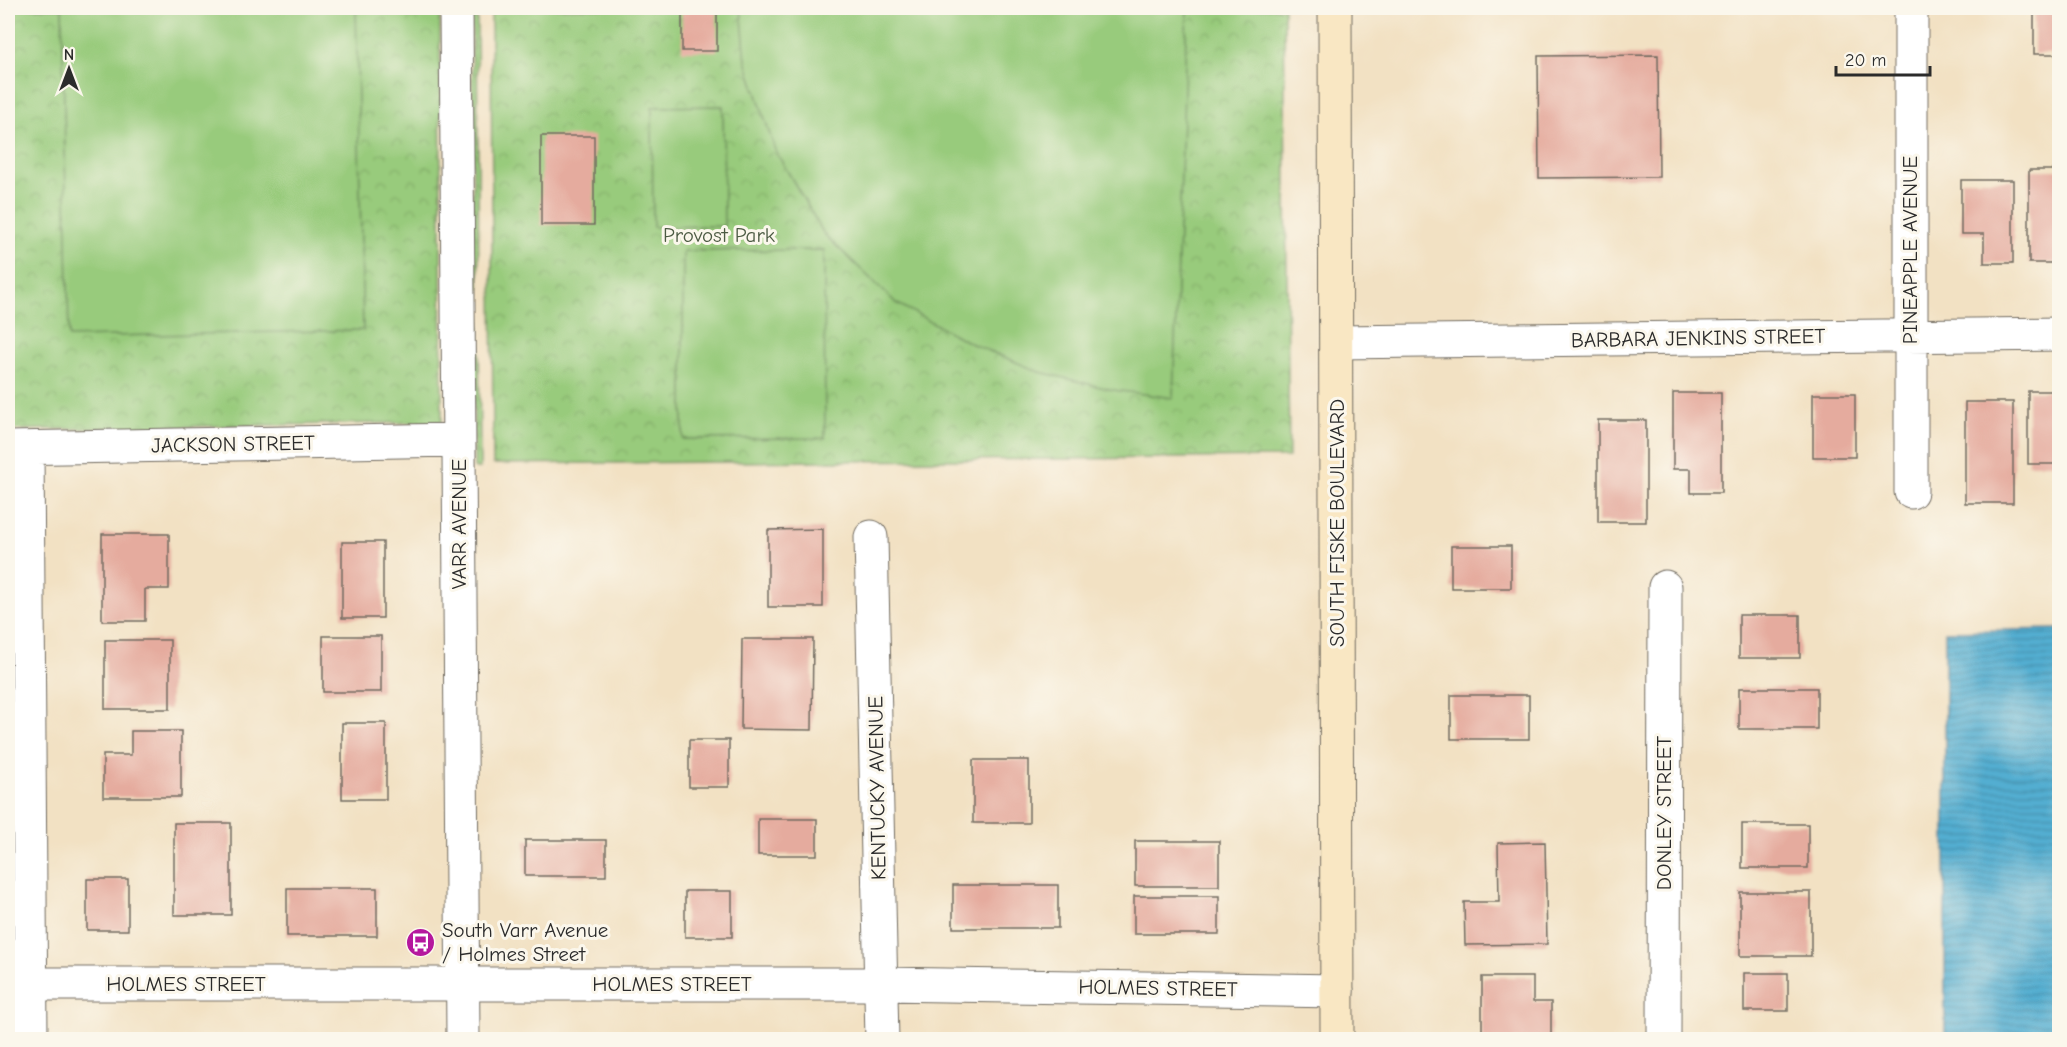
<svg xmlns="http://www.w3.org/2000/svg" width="2067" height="1047" viewBox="0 0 2067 1047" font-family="'Comic Neue',sans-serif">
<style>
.park{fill:url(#park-crowns);stroke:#627b53;stroke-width:1.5}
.pitch{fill:#98cb7b;stroke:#627b53;stroke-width:1.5}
.water{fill:url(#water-rules);stroke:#3f6c7e;stroke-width:1.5}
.building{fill:#e5ab9e}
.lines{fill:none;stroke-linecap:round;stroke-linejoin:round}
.street-casing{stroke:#716b60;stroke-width:35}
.secondary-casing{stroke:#716b60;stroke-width:35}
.street{stroke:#fff;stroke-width:33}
.secondary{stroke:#f9e7c3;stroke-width:33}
.labels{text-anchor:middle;stroke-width:6;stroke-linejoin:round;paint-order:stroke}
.park-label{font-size:21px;fill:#4c5b43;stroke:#fbf7ec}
.street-label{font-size:21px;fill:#2b2b2b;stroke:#fbf7ec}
.poi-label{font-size:21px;fill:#2b2b2b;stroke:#fbf7ec;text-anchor:start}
</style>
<defs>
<pattern id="park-crowns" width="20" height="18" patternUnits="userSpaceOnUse" patternTransform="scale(1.5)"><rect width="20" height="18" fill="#98cb7b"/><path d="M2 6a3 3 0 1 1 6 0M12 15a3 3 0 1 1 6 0" fill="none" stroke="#83ae6a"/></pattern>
<pattern id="water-rules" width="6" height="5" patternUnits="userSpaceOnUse" patternTransform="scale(1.5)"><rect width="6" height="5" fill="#53aed1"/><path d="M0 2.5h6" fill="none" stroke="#458eaa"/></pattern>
</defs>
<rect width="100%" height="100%" fill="#fbf7ec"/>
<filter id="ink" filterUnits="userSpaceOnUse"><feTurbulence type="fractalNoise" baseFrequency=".0167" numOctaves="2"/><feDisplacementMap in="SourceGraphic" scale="12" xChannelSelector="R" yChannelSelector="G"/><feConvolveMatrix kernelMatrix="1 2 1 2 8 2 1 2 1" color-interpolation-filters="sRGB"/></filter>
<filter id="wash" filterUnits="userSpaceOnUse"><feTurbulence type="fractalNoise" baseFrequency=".008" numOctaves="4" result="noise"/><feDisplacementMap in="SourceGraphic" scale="24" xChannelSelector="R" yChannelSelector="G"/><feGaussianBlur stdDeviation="1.35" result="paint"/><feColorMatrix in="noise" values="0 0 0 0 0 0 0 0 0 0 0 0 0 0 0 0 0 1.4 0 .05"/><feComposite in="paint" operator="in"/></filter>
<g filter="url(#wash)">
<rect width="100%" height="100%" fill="#f2e1c3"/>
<path class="park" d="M8,8H440L442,422L8,430Z
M472,8H477L480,468H474Z
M491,8H1284L1289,457L493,464Z"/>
<path class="pitch" d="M62,8H356L363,330L69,337Z
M741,8H1187L1173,398L1113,390L1040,372L970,343L896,303L824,234L775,150L746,61Z
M723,106L724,226L653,227L652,107Z
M824,250L825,438L683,439V251Z"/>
<path class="water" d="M2059,629V1039H1945V631Z"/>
<g id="blocks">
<path class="building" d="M682,8H717V51H682Z
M2034,8H2060V54H2034Z
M1658,55L1659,177L1539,178L1538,56Z
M541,136H594V225H541Z
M2029,170H2060V263H2029Z
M1961,180H2013V263H1984V234H1961Z
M2028,391H2060V464H2028Z
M1673,393H1721V493H1691V469H1673Z
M1813,394H1855V457H1813Z
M1965,402H2013V503H1965Z
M1598,420H1646V522H1598Z
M823,529V607H768V530Z
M102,534H169V589H145V621H102Z
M342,542H383V618H342Z
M1451,546H1511V588H1451Z
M1739,615H1800V658H1739Z
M323,636H381V692H323Z
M742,639H813L812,730L741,729Z
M105,640H170V709H105Z
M1739,688H1817V729H1739Z
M1451,695H1529V739H1451Z
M342,723H386V799H342Z
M131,731H181V797H103V755H131Z
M689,740H729V787H689Z
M973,760H1029V823H973Z
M758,819H817V855H758Z
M174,823H231V915H174Z
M1742,824H1808V868H1742Z
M525,840H606V876H525Z
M1135,841H1219V886H1135Z
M1545,842L1547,944L1465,945L1464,902H1499L1498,843Z
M87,879H128V930H87Z
M953,885H1058V928H953Z
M287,888H377V936H287Z
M685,891H732V937H685Z
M1740,892H1811V956H1740Z
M1134,896H1219V934H1134Z
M1744,973H1788V1011H1744Z
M1482,977H1533V1002H1551V1040H1482Z"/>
</g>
</g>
<g filter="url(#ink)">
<use href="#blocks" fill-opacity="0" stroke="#716b60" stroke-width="1.5"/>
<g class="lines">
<defs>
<path id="street" d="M456,8L463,1040
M1337,342L2060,334
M8,448L458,440
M27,448L31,1040
M1911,492V8
M871,537L882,1040
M8,984H882L1337,991
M1664,1040L1665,587"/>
<path id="secondary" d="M1335,8L1337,1040"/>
</defs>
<use href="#street" class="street-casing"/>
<use href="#secondary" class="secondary-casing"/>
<use href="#street" class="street"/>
<use href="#secondary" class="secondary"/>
</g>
</g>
<defs>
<symbol id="bus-disc" viewBox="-11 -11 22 22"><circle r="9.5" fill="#b5179e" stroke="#fbf7ec"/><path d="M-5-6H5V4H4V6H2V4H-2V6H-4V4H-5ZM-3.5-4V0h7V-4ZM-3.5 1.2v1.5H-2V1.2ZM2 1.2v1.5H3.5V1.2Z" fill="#fff"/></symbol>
</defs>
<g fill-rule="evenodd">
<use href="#bus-disc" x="404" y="926" width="33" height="33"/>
</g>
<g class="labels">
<g class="park-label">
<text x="719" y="242">Provost Park</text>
</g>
<g class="street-label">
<text transform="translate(1910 250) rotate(-90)" y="7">PINEAPPLE AVENUE</text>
<text transform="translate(1698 338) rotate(-1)" y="7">BARBARA JENKINS STREET</text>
<text transform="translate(233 444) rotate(-1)" y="7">JACKSON STREET</text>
<text transform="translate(1337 523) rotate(-90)" y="7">SOUTH FISKE BOULEVARD</text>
<text transform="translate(459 524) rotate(-90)" y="7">VARR AVENUE</text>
<text transform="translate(877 788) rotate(-91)" y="7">KENTUCKY AVENUE</text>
<text transform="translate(1664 813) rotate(-90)" y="7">DONLEY STREET</text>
<text x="186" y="991">HOLMES STREET</text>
<text x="672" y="991">HOLMES STREET</text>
<text transform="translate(1158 988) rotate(1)" y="7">HOLMES STREET</text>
</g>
<g class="poi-label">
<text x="442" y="937">South Varr Avenue<tspan x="442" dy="24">/ Holmes Street</tspan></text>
</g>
</g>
<rect width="2067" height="1047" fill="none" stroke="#fbf7ec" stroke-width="30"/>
<g transform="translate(69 69)" stroke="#fbf7ec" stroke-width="4.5" paint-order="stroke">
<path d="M0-4.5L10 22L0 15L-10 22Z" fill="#2b2b2b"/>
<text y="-9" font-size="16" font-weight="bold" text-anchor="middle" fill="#2b2b2b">N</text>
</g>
<path d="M1836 66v9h94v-9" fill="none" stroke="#2b2b2b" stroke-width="3"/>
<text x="1845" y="66" font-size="18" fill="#2b2b2b" stroke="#fbf7ec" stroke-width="4.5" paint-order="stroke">20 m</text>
</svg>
